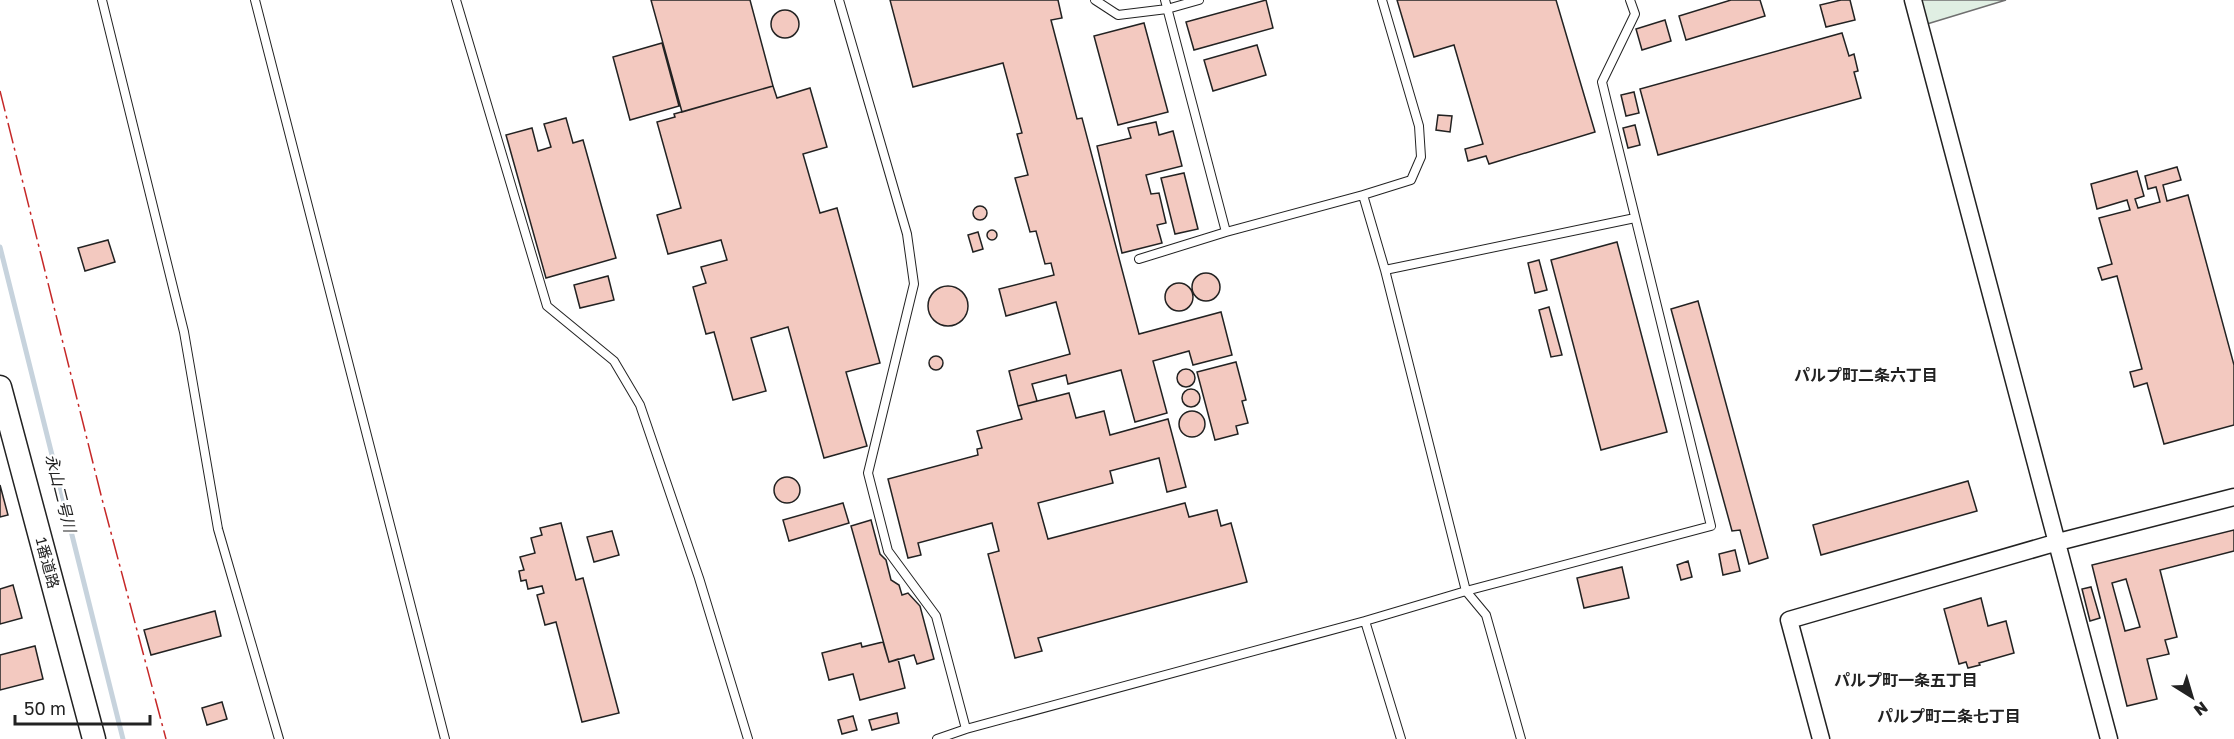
<svg xmlns="http://www.w3.org/2000/svg" width="2234" height="739" viewBox="0 0 2234 739" font-family="'Golos Text','Noto Sans JP',sans-serif">
<style>
.green{fill:#e0efe3;stroke:#6f6f6f;stroke-width:1.5}
.lines{fill:none;stroke-linecap:round;stroke-linejoin:round}
.stream{stroke:#c7d3dd;stroke-width:5}
.building{fill:#f3c9c0;stroke:#222;stroke-width:1.5;fill-rule:evenodd}
.lane-casing{stroke:#222;stroke-width:10}
.street-casing{stroke:#222;stroke-width:19}
.secondary-casing{stroke:#222;stroke-width:25}
.lane{stroke:#fff;stroke-width:8}
.street{stroke:#fff;stroke-width:16}
.secondary{stroke:#fff;stroke-width:22}
.power{stroke:#c62828;stroke-width:1.5;stroke-dasharray:21 4.5 3 4.5;stroke-linecap:butt}
.labels{text-anchor:middle;stroke-width:4.5;stroke-linejoin:round;paint-order:stroke}
.street-label{font-size:15px;fill:#222;stroke:#fff}
.neighbourhood-label{font-size:16px;font-weight:bold;fill:#222;stroke:#fff}
.water-label{font-size:16px;font-style:italic;fill:#222;stroke:#fff}
</style>
<rect width="100%" height="100%" fill="#fff"/>
<path class="green" d="M1921,0H2006L1927,24Z"/>
<g class="lines">
<path class="stream" d="M0,247L123,739"/>
</g>
<path class="building" d="M651,0H750L773,86L682,112Z
M890,0H1058L1062,18L1051,20L1077,119L1082,118L1139,334L1221,312L1232,355L1193,365L1189,351L1153,361L1167,413L1135,422L1121,370L1068,384L1066,375L1032,384L1037,401L1018,406L1009,371L1070,354L1056,302L1006,316L999,289L1054,275L1051,263L1045,264L1036,231L1030,232L1015,178L1028,175L1017,134L1022,133L1003,63L913,87Z
M1266,0L1273,28L1194,50L1186,22Z
M1397,0H1556L1595,132L1489,164L1486,156L1468,161L1465,149L1483,144L1454,45L1414,57Z
M1731,0H1760L1765,16L1686,40L1679,16Z
M1841,0H1850L1855,20L1826,27L1820,5Z
M771 24a14 14 0 1 1 28 0a14 14 0 1 1-28 0Z
M1665,20L1671,41L1642,50L1636,29Z
M1144,23L1168,112L1118,125L1094,36Z
M1842,33L1849,56L1854,54L1858,71L1854,72L1861,98L1658,155L1640,89Z
M662,43L679,106L630,120L613,57Z
M1257,45L1266,75L1213,91L1204,60Z
M773,86L777,98L810,88L827,147L803,154L820,213L837,208L880,363L846,372L867,446L824,458L788,327L751,338L766,391L733,400L714,332L706,334L693,287L706,283L701,267L727,260L721,240L668,254L657,215L681,208L657,122L675,117L674,114Z
M1634,92L1639,113L1626,116L1621,95Z
M1438,115L1452,116L1450,132L1436,130Z
M566,118L573,143L583,140L616,258L546,278L506,135L532,128L538,151L551,147L544,124Z
M1156,122L1159,135L1173,131L1182,166L1146,175L1151,194L1159,193L1166,223L1157,225L1162,243L1122,253L1097,146L1131,138L1128,128Z
M1635,125L1640,145L1628,148L1623,128Z
M2177,167L2181,180L2163,185L2167,201L2188,195L2234,365V425L2164,444L2147,383L2134,387L2130,372L2142,369L2117,276L2102,280L2098,268L2112,264L2099,218L2130,210L2127,200L2097,209L2091,184L2137,171L2144,196L2135,199L2138,208L2160,202L2156,187L2148,189L2145,176Z
M1184,173L1198,229L1175,234L1161,178Z
M973 213a7 7 0 1 1 14 0a7 7 0 1 1-14 0Z
M987 235a5 5 0 1 1 10 0a5 5 0 1 1-10 0Z
M978,232L983,249L973,252L968,235Z
M108,240L115,262L85,271L78,248Z
M1617,242L1667,432L1601,450L1551,260Z
M1539,260L1547,290L1535,293L1528,263Z
M1192 287a14 14 0 1 1 28 0a14 14 0 1 1-28 0Z
M608,276L614,300L580,308L574,285Z
M1165 297a14 14 0 1 1 28 0a14 14 0 1 1-28 0Z
M928 306a20 20 0 1 1 40 0a20 20 0 1 1-40 0Z
M1698,301L1768,558L1749,564L1740,530L1732,531L1671,309Z
M1549,307L1562,355L1551,357L1539,310Z
M929 363a7 7 0 1 1 14 0a7 7 0 1 1-14 0Z
M1236,362L1246,400L1242,401L1248,423L1236,426L1238,434L1215,440L1197,372Z
M1177 378a9 9 0 1 1 18 0a9 9 0 1 1-18 0Z
M1182 398a9 9 0 1 1 18 0a9 9 0 1 1-18 0Z
M1069,393L1076,418L1104,411L1110,435L1168,419L1186,487L1167,492L1159,458L1110,471L1113,483L1038,503L1048,539L1185,503L1189,517L1217,510L1221,526L1231,523L1247,582L1038,638L1042,651L1015,658L988,554L999,551L992,523L918,543L921,555L908,558L888,479L978,455L977,449L982,448L977,431L1022,419L1018,406Z
M1179 424a13 13 0 1 1 26 0a13 13 0 1 1-26 0Z
M774 490a13 13 0 1 1 26 0a13 13 0 1 1-26 0Z
M1968,481L1977,511L1821,555L1813,525Z
M0,485L8,515L0,517Z
M843,503L849,523L789,541L783,520Z
M871,520L880,554L886,560L891,580L899,585L902,595L908,593L920,606L934,659L917,664L914,655L889,662L851,526Z
M561,523L576,580L583,578L619,713L582,722L556,622L545,625L537,595L544,593L542,586L528,589L526,580L521,581L519,571L524,570L520,557L535,553L531,538L542,535L540,528Z
M2234,530V551L2160,570L2177,637L2165,640L2169,654L2147,659L2157,699L2127,706L2092,565ZM2126,579L2140,627L2125,631L2112,583Z
M612,531L619,555L594,562L587,537Z
M1735,550L1740,571L1723,575L1719,554Z
M1688,561L1692,577L1681,580L1677,565Z
M1622,567L1629,598L1584,608L1577,578Z
M13,585L22,618L0,624V589Z
M2091,587L2100,618L2090,621L2082,589Z
M1981,598L1988,626L2006,621L2014,653L1979,663L1980,665L1968,668L1966,662L1959,664L1944,609Z
M215,611L221,636L151,655L144,630Z
M883,642L889,662L898,659L905,688L860,700L853,674L829,680L822,653L861,643L862,647Z
M35,646L43,679L0,690V655Z
M222,702L227,719L207,725L202,708Z
M897,713L899,723L872,730L869,720Z
M853,716L857,730L842,734L838,720Z"/>
<g class="lines">
<defs>
<path id="lane" d="M102,0L184,332L218,529L279,739
M255,0L445,739
M456,0L547,306L614,361L640,405L699,578L748,739
M839,0L907,234L914,284L868,473L888,551L936,616L966,729
M1095,0L1118,15L1167,9L1199,0
M1165,0L1226,232
M1363,195L1411,180L1421,157L1419,126L1382,0
M1139,259L1226,232L1363,195L1385,270L1466,591L1486,615L1521,739
M1385,270L1635,218
M1365,621L1401,739
M937,739L966,729L1365,621L1466,591L1711,526L1602,82L1635,14L1630,0"/>
<path id="street" d="M1913,0L2109,739
M1821,739L1789,620L2058,542L2234,497"/>
<path id="secondary" d="M0,387L94,739"/>
</defs>
<use href="#lane" class="lane-casing"/>
<use href="#street" class="street-casing"/>
<use href="#secondary" class="secondary-casing"/>
<use href="#lane" class="lane"/>
<use href="#street" class="street"/>
<use href="#secondary" class="secondary"/>
<path class="power" d="M0,91L102,499L166,739"/>
</g>
<g class="labels">
<g class="street-label">
<text transform="translate(47 563) rotate(75)" y="5">1番道路</text>
</g>
<g class="neighbourhood-label">
<text x="1866" y="381">パルプ町二条六丁目</text>
<text x="1906" y="686">パルプ町一条五丁目</text>
<text x="1949" y="722">パルプ町二条七丁目</text>
</g>
<g class="water-label">
<text transform="translate(61 493) rotate(76)" y="6">永山二号川</text>
</g>
</g>
<g transform="translate(2192 697) rotate(143)" stroke="#ffffff" stroke-width="4.5" paint-order="stroke">
<path d="M0-4.5L10 22L0 15L-10 22Z" fill="#222222"/>
<text y="-9" font-size="16" font-weight="bold" text-anchor="middle" fill="#222222">N</text>
</g>
<path d="M15 715v9h135v-9" fill="none" stroke="#222222" stroke-width="3"/>
<text x="24" y="715" font-size="18" fill="#222222" stroke="#ffffff" stroke-width="4.5" paint-order="stroke">50 m</text>
</svg>
